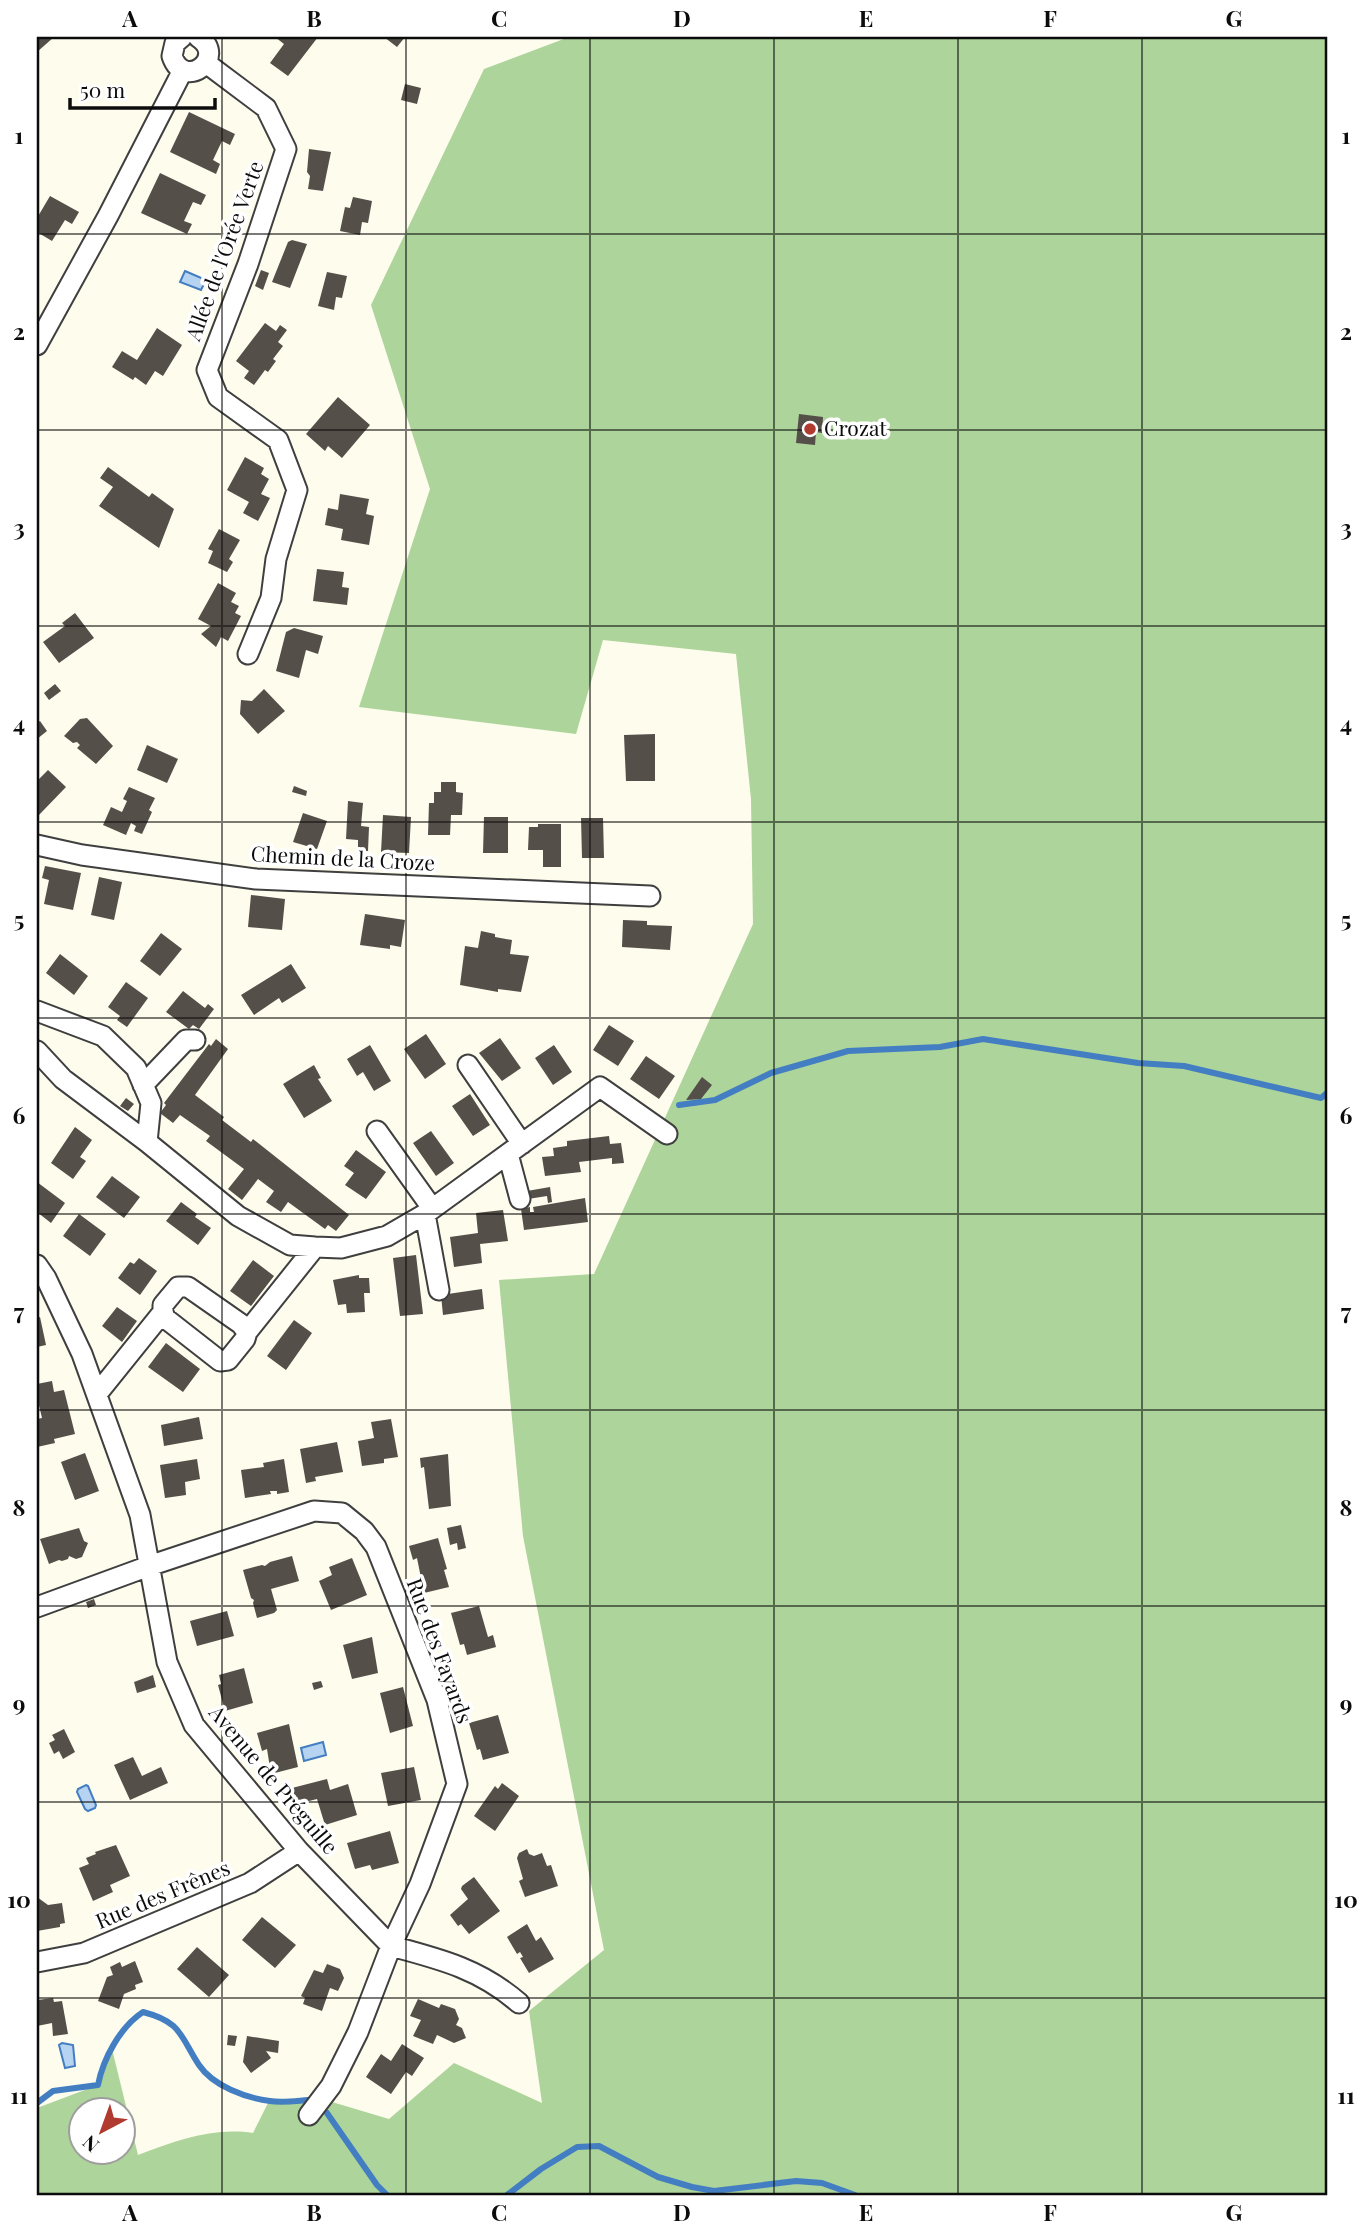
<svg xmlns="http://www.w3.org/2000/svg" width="1365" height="2232" viewBox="0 0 1365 2232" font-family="'Playfair Display',serif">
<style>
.forest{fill:#add49a;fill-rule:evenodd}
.water{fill:#b6d3f1;stroke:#437ec2;stroke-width:2}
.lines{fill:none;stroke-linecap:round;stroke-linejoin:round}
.stream{stroke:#437ec2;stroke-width:6}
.building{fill:#544f49}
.minor-casing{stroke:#3f3f3f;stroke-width:23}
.minor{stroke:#fff;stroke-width:19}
.grid{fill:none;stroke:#0c0c0c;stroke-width:2;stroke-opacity:0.55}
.poi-dot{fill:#b03a30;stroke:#fff;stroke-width:2.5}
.labels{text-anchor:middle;stroke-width:7;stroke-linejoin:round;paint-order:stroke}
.street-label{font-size:21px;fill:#0c0c0c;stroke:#fff}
.poi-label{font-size:21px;fill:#0c0c0c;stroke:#fff;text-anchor:start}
.neatline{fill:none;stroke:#0c0c0c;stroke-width:2.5}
.grid-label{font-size:23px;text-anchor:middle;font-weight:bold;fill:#0c0c0c}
</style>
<rect width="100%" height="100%" fill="#fdfced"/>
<path class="forest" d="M569,37H1328V2195H37V2108L98,2085L112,2049L138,2155C176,2141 212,2127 253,2133L269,2101L332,2102L389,2119L454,2063L542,2103L529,2011L604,1950L523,1536L499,1280L594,1274L753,924L751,799L736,654L603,640L576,734L359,707L430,489L371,305L484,69ZM80,2110H122V2152H80Z"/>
<path class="water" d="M185,271L206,280L201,290L180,282Z
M323,1742L326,1755L304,1761L301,1748Z
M86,1785L88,1786L96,1805L95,1808L88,1811L85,1809L77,1792L78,1789Z
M62,2043L73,2045L75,2066L65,2068L59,2045Z"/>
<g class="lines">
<path class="stream" d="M679,1105L715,1100L771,1073L848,1051L940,1047L983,1039L1138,1063L1184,1066L1321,1098L1328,1092
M37,2103L53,2091L98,2085C103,2059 120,2027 143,2012C182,2022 180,2036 199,2065C213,2086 246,2098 270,2101C282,2103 295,2101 308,2100
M327,2113L377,2185L387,2195
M507,2195L541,2169L577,2147L599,2146L658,2177L692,2187L714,2191L796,2181L822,2183L855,2195"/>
</g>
<path class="building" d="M37,37H54L37,52Z
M275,37H318L288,76L270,63L284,44Z
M384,37H405L397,47Z
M405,84L421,88L417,104L401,100Z
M189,112L235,134L230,145L222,141L213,160L220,164L216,174L170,152Z
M309,149L331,152L323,191L308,189L310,176L307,172Z
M160,173L206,195L201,205L193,202L184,221L192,224L187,234L141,213Z
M50,196L79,212L72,224L65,220L52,241L37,232V218Z
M353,197L372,201L368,223L362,222L360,235L340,231L345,207L350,208Z
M292,240L307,244L290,288L272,282L288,242Z
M261,270L269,273L263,290L255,286Z
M327,272L347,276L342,298L336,297L334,310L318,306Z
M265,323L276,331L280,325L287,330L278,342L283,346L273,359L276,361L268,372L265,370L254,385L244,378L249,371L236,361Z
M157,328L182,345L163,376L155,371L146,385L135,377L133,380L112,367L122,351L137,360Z
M338,397L370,425L342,458L328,446L325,451L306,434Z
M799,414L823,417L822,433L816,432L815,445L796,443Z
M245,457L264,468L261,474L269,479L261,494L270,498L258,521L243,513L249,502L227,490Z
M108,467L149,497L152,493L174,509L159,548L99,506L113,487L100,478Z
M340,494L369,499L366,514L374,516L369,545L341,540L343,529L325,525L328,508L338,510Z
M219,529L240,540L229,559L233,562L227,572L208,563L213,551L208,549Z
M317,569L344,572L342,587L349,588L347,605L313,601Z
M218,583L236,593L231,602L239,606L235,613L241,616L228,641L221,637L216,647L201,634L211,626L198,619Z
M75,613L94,638L59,663L43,642L65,626L62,623Z
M294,628L323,636L318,654L306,650L299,678L276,671L286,632Z
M55,684L61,691L49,700L44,693Z
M264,689L285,711L258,734L240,714L241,700L252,701Z
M87,718L113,746L96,764L77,748L80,745L77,742L73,743L64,736L80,719Z
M40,721L47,731L37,739V723Z
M655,734V781H626L624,735Z
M147,745L178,759L167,783L137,770Z
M48,770L66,787L38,816L37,781Z
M441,782H456V792L463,793L462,815H451L450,835H428L429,803H434V792H441Z
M294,786L307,791L306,796L292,792Z
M129,787L155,798L149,810L152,812L142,834L134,831L136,826L131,823L126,835L103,825L111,807L122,812L127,801L123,799Z
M348,801L363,803L361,826L369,827L368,851H358V840L346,839Z
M303,813L327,821L317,849L293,842Z
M383,815L411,817L409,853L381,852Z
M484,817H508V853H483Z
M581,818H603L604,858H582Z
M538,824H561V867H543V850H528L529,827H538Z
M45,866L81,873L73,910L44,904L49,880L42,878Z
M99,877L122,882L114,920L91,915Z
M251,895L285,899L282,930L248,927Z
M365,914L405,920L401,947L390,945V949L360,945Z
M623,920L647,921V925L672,926L670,950L622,947Z
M481,931L495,934V937L512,940L510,954L529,956L521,992L498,989V992L460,985L465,946L478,948Z
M161,933L182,949L160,976L140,961Z
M60,954L88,976L74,995L46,973Z
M291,964L306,988L282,1003L279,998L254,1015L241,995Z
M126,982L148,998L127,1027L117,1020L120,1016L108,1007Z
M183,991L205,1008L208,1004L214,1009L199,1029L193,1025L189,1029L166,1012Z
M609,1025L634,1041L618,1066L593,1050Z
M426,1034L446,1064L425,1079L404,1049Z
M500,1038L521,1068L502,1081L479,1053Z
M216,1039L228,1049L195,1095L224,1117L222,1120L251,1142L253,1139L349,1215L336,1231L328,1225L325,1229L288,1202L281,1212L266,1202L274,1191L258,1179L242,1200L228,1189L244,1169L206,1141L210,1136L180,1115L173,1123L160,1113L166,1105L164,1103L209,1044L211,1046Z
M370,1045L391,1081L374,1091L363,1072L357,1076L347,1059Z
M554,1045L572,1072L553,1085L535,1058Z
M646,1056L675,1076L659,1099L630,1079Z
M314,1065L321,1078L318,1079L332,1101L304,1118L283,1084Z
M702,1077L712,1085L701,1099L686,1100Z
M470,1094L490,1125L473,1136L452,1106Z
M126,1098L134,1104L128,1111L120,1106Z
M75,1127L92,1140L80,1157L86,1161L73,1179L51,1163Z
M431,1131L454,1163L436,1176L413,1143Z
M609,1136L610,1144L621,1143L624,1163L612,1164V1158L579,1162L581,1172L545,1176L542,1157L554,1156L553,1148L567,1146V1141Z
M356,1150L386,1172L366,1199L345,1185L354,1173L344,1166Z
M112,1176L140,1197L124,1218L96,1197Z
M37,1182L65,1203L51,1223L37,1212Z
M550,1187L552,1202L548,1203L547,1196L528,1199L527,1191Z
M585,1198L588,1222L524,1230L521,1209L530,1207V1212H534L533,1207Z
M181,1202L197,1214L195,1217L211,1228L198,1245L166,1221Z
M503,1210L508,1241L480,1244L482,1263L454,1267L450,1237L478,1233L476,1213Z
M79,1214L106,1234L90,1256L63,1236Z
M416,1255L423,1314L400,1316L393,1258Z
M139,1258L157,1271L140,1295L118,1278L130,1262L134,1264Z
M253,1260L274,1276L251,1306L230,1291Z
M359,1275V1278H369L370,1293H364L365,1312L347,1313L346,1304L338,1305L333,1280Z
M482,1289L484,1309L443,1315L441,1295Z
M117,1307L137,1321L122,1342L102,1326Z
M40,1317L46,1345L37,1347V1318Z
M294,1320L312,1333L286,1370L267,1356Z
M166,1343L200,1369L183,1392L148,1367Z
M52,1381L54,1392L64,1390L75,1434L54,1439L55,1443L37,1447V1419L42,1418L37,1397V1384Z
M199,1417L203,1439L164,1446L161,1425Z
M391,1419L398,1457L384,1459V1463L362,1466L358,1441L374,1438L371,1422Z
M337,1442L343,1472L315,1477L316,1481L306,1483L300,1449Z
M85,1453L99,1491L75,1500L61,1462Z
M448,1454L451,1506L429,1509L424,1467L421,1468L420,1458Z
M197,1459L200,1479L185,1482L186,1495L165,1498L160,1465Z
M284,1459L289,1492L277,1494V1491H270L271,1494L245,1498L241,1470L264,1467L263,1463Z
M461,1525L466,1548L458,1550L457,1543L450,1545L447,1528Z
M79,1528L84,1541L88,1543L82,1557L76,1559L69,1556L68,1559L62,1561L59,1560L49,1564L40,1539Z
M438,1538L447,1569L444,1570L449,1587L424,1593L417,1558L413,1560L409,1546Z
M292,1556L299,1581L271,1589L277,1610L274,1613L257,1618L253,1603L254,1600L251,1598L243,1570L262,1565L265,1566L270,1562Z
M352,1558L367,1595L331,1610L319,1581L332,1575L329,1567Z
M94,1599L96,1605L88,1608L86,1602Z
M479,1606L488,1637L493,1635L496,1647L467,1655L464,1644L460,1645L451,1613Z
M227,1611L234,1636L197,1646L190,1621Z
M372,1637L378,1673L352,1679L343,1645Z
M244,1668L253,1703L225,1711L218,1685L221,1684L219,1675Z
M153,1675L156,1687L137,1693L134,1682Z
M321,1681L323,1687L314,1690L312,1683Z
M403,1687L413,1726L390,1733L380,1693Z
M498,1715L509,1753L483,1760L480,1749L477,1750L469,1723Z
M289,1724L298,1767L271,1774L267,1749L262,1751L257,1733Z
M64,1729L75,1752L63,1759L59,1751L54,1754L49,1743L55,1740L52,1735Z
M133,1757L142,1776L161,1767L168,1783L130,1800L114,1765Z
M414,1767L421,1800L388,1806L381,1773Z
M327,1779L330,1790L348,1784L357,1815L325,1825L317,1799L297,1804L292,1788Z
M502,1783L519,1796L495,1831L474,1816L495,1786L498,1789Z
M390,1831L399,1863L372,1870L370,1865L355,1869L347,1843Z
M116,1845L130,1876L110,1885L113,1892L93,1901L79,1868L89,1864L86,1858L96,1854L95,1852Z
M527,1849L529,1854L534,1856L542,1853L547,1866L551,1865L558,1886L525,1897L519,1881L523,1879L517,1858L519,1853Z
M474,1877L500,1911L469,1934L461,1924L458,1926L450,1915L468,1899L461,1889L462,1886Z
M37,1897L48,1905L62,1903L65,1923L60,1924V1927L37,1931Z
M262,1917L296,1945L275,1968L242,1940Z
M527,1924L536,1941L541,1937L554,1959L529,1973L520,1958L523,1957L520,1952L517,1954L507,1937Z
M197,1947L229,1975L209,1997L177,1969Z
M135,1961L143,1982L135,1985L136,1989L124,1994L119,2009L98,2001L107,1977L113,1975L110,1967L120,1962L122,1967Z
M327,1964L340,1969L344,1978L338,1991L330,1988L322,2011L303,2004L305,1998L301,1996L314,1970L323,1973Z
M53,1998L54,2002L62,2001L68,2034L53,2036L52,2023L37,2026V2000Z
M418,1999L439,2008L441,2004L455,2009L459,2019L456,2025L462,2028L466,2038L454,2043L437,2035L433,2044L413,2036L421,2020L410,2016Z
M228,2035L237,2036L235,2046L227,2045Z
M247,2036L279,2041L278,2053L266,2051L271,2058L251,2073L243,2062Z
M402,2044L424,2058L412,2076L406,2072L391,2094L366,2077L381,2054L391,2061Z"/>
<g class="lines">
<defs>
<path id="minor" d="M182,37L175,43L172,56C184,92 229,57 198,37
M206,63L266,108L286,149L248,264L207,370L218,397L278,440L297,490L276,559L271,598L248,654
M37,345L108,216L183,70
M37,845L82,855L256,879L650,896
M37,1011L103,1036L136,1068L151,1103L147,1142
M37,1051L63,1079L147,1142L238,1216L290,1245L315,1247L341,1248L387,1236L425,1214L600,1087L667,1134
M468,1065L522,1144
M143,1085L186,1040H195
M377,1131L432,1208
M508,1154L520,1199
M425,1214L439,1290
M37,1265L46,1278L82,1354L140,1515L167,1662L194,1725L299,1851L391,1946
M163,1312L165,1318L220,1361L228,1360L245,1339L247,1332L315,1247
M97,1394L163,1312V1305L178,1287H188L241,1324L247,1332
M37,1607L149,1566L314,1511L342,1513L364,1531L376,1547L437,1700L457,1784L420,1884L391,1946L358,2032L331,2086L309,2115
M391,1946C440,1959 480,1969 519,2003
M37,1962L84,1953L250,1883L299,1851"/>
</defs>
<use href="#minor" class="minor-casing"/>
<use href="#minor" class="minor"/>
</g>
<path class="grid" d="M222,37V2195M406,37V2195M590,37V2195M774,37V2195M958,37V2195M1142,37V2195M37,234H1328M37,430H1328M37,626H1328M37,822H1328M37,1018H1328M37,1214H1328M37,1410H1328M37,1606H1328M37,1802H1328M37,1998H1328"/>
<circle class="poi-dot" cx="810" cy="429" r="7"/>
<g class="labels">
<g class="street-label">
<text transform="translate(225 251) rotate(-70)" y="7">Allée de l'Orée Verte</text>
<text transform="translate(343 859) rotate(3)" y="7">Chemin de la Croze</text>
<text transform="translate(439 1651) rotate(70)" y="7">Rue des Fayards</text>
<text transform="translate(273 1780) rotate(50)" y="7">Avenue de Préguille</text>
<text transform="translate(163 1895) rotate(-23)" y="7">Rue des Frênes</text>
</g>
<g class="poi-label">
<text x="824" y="436">Crozat</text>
</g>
</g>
<rect width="1365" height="2232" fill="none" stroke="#ffffff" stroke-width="77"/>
<g transform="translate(102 2131) rotate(221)"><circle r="33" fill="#ffffff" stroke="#9e9e9e" stroke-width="2"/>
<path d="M0-5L12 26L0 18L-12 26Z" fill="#b03a30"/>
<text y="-10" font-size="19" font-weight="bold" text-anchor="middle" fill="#0c0c0c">N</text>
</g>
<path d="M70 98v10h145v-10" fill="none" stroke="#0c0c0c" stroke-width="3.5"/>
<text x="80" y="98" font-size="21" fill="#0c0c0c" stroke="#ffffff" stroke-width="5" paint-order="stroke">50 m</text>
<rect x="38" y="38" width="1288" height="2156" class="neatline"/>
<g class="grid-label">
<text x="130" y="27">A</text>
<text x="314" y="27">B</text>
<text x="499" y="27">C</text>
<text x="682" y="27">D</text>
<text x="866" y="27">E</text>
<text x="1050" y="27">F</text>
<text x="1234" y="27">G</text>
<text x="19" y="144">1</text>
<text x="1346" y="144">1</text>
<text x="19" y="340">2</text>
<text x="1346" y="340">2</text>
<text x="19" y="536">3</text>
<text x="1346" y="536">3</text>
<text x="19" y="732">4</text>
<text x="1346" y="732">4</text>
<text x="19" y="928">5</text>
<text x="1346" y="928">5</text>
<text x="19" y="1124">6</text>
<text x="1346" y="1124">6</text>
<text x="19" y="1320">7</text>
<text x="1346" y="1320">7</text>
<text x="19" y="1516">8</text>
<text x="1346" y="1516">8</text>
<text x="19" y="1712">9</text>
<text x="1346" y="1712">9</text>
<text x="19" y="1908">10</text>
<text x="1346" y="1908">10</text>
<text x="19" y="2104">11</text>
<text x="1346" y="2104">11</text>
<text x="130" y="2221">A</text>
<text x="314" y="2221">B</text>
<text x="499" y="2221">C</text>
<text x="682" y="2221">D</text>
<text x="866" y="2221">E</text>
<text x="1050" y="2221">F</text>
<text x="1234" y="2221">G</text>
</g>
</svg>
